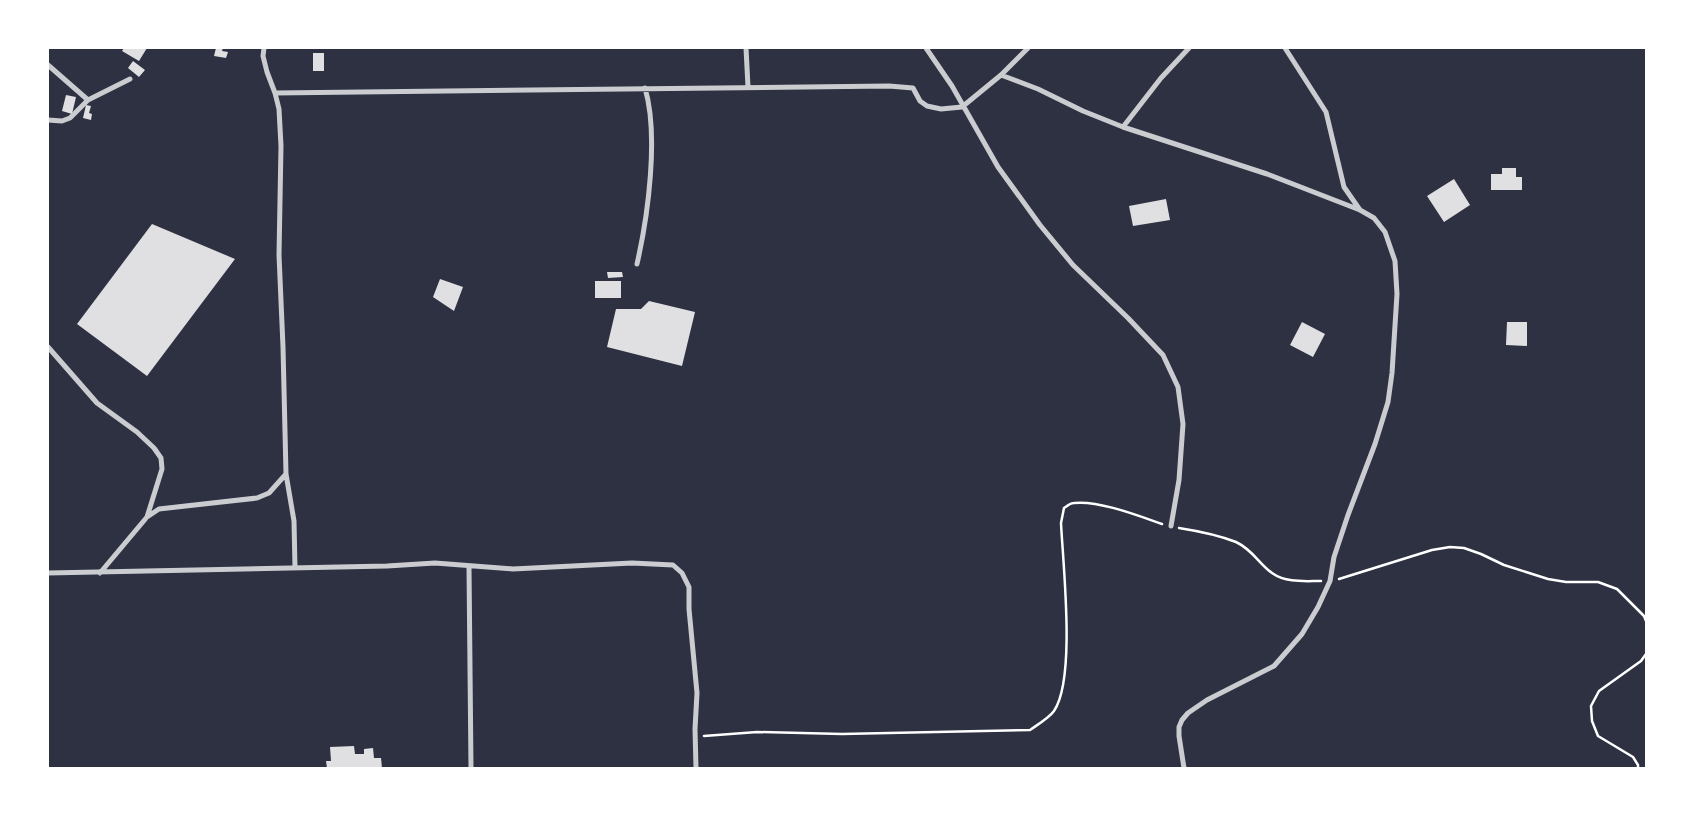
<svg xmlns="http://www.w3.org/2000/svg" width="1694" height="816" viewBox="0 0 1694 816" font-family="'Exo 2',sans-serif">
<style>
.building{fill:#e0e0e3}
.lines{fill:none;stroke-linecap:round;stroke-linejoin:round}
.path{stroke:#fff;stroke-width:2.5}
.minor{stroke:#caccd0;stroke-width:5}
</style>
<rect width="100%" height="100%" fill="#2d3142"/>
<path class="building" d="M124,48H147L139,61L122,51Z
M216,48H223L222,51L228,52L226,58L214,56Z
M313,53H324V71H313Z
M133,61L145,70L139,77L128,68Z
M66,95L76,97L72,114L62,111Z
M86,105L91,106L89,113L92,114L91,120L83,118Z
M1502,168H1516V177H1522V190H1491V174H1502Z
M1454,179L1470,205L1444,222L1427,196Z
M1166,199L1170,220L1133,226L1129,206Z
M152,224L235,259L147,376L77,324Z
M607,272H622L623,277L608,278Z
M440,279L463,287L454,311L433,297Z
M595,281H621V298H595Z
M649,301L695,312L682,366L607,347L616,309H641Z
M1302,322L1325,334L1313,357L1290,345Z
M1507,322H1527V346L1506,345Z
M354,746L355,754H364V749L373,748L374,758H381L382,768H327L326,761H331L330,747Z"/>
<g class="lines">
<path class="path" d="M1179,528C1198,531 1218,535 1236,542C1253,550 1258,563 1272,573C1286,583 1304,581 1321,581
M1339,579L1432,550L1450,547L1464,548L1481,554L1504,565L1548,579L1566,582H1598L1617,589L1644,616L1646,621
M704,736L757,732L842,734L1030,730C1037,725 1049,718 1054,711C1076,679 1063,565 1061,523L1064,508C1067,506 1070,503 1074,503C1098,500 1139,516 1162,524
M1638,768V765L1633,757L1598,736L1592,721L1591,706L1599,691L1641,661L1646,654"/>
<path class="minor" d="M264,48L263,56L267,72L275,93L279,109L281,146L279,255L283,347L286,474L294,521L295,568
M746,48L748,87
M926,48L952,86L998,167L1040,225L1073,265L1128,318L1163,355L1178,387L1183,424L1179,480L1171,526
M1285,48L1326,112L1344,187L1360,210
M48,65L88,100
M1001,75L1038,89L1083,111L1123,127L1267,174L1360,210L1374,218L1385,232L1395,261L1397,294L1392,373L1388,402L1375,444L1348,515L1334,557L1330,581L1318,607L1302,634L1274,666L1207,700L1188,713L1182,720L1179,727V736L1184,768
M275,93L889,86L913,88L920,101L927,106L941,109L962,107L1001,75L1028,48
M48,120L62,121L70,118L88,100L130,79
M1123,127L1161,78L1189,48
M637,264C648,216 659,135 645,88
M48,347L97,403L137,432L154,448L161,458L162,469L147,517
M469,567L471,768
M48,573L387,566L435,563L513,569L632,563L673,565L682,573L689,587V609L697,693L695,729L696,768
M100,573L147,517L159,509L257,498L269,493L286,474"/>
</g>
<rect width="1694" height="816" fill="none" stroke="#ffffff" stroke-width="98"/>
</svg>
